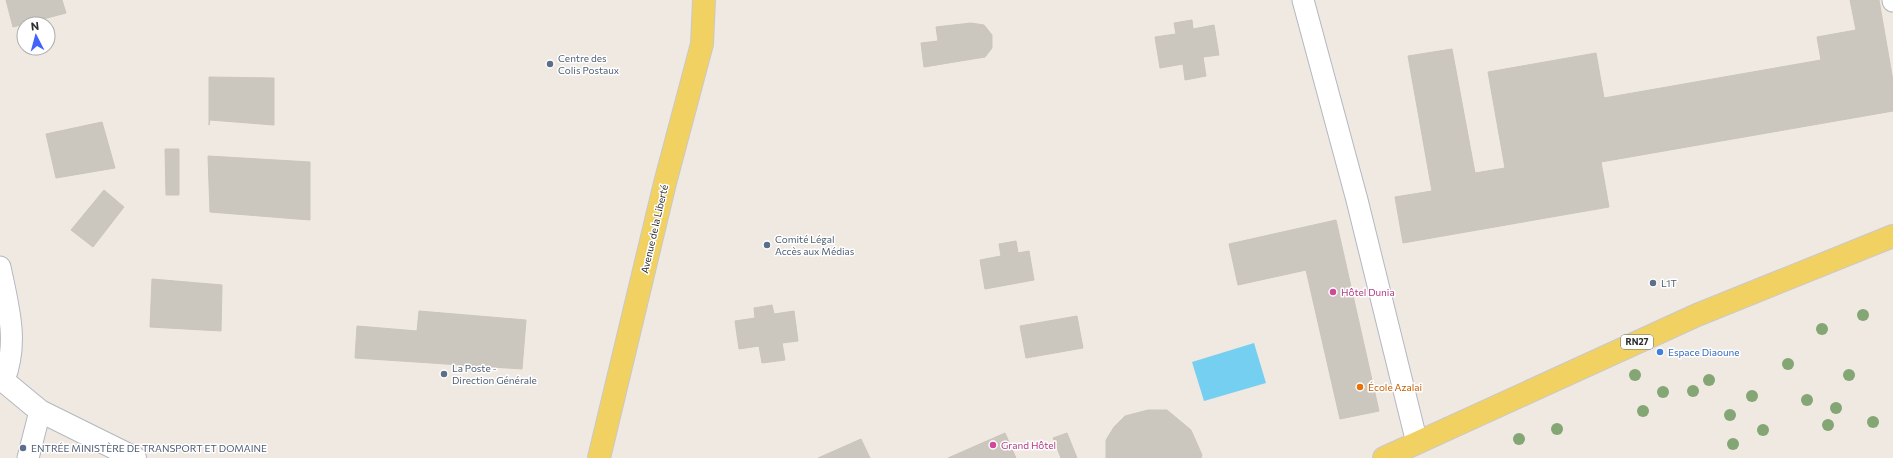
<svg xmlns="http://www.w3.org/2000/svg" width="1893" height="458" viewBox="0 0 1893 458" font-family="Commissioner,sans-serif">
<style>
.water{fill:#75cff0}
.building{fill:#cbc7bf;stroke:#cbc5ba}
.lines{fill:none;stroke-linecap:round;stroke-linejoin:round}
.minor-casing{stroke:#b4b7c1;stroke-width:23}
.tertiary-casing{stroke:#b4b7c1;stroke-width:24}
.primary-casing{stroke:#c9c9c9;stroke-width:24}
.minor{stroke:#fff;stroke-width:21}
.tertiary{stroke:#fff;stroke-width:22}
.primary{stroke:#f2d163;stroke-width:22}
.tree{fill:#84a574}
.service-dot{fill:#5c6f8a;stroke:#fff;stroke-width:1.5}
.hotel-dot{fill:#d1479c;stroke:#fff;stroke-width:1.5}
.shop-dot{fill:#3f7fe0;stroke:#fff;stroke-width:1.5}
.food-dot{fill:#e8710a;stroke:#fff;stroke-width:1.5}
.labels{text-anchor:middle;stroke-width:3;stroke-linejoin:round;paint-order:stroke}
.shield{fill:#fff;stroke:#6d6d6d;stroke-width:1}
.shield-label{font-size:9px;font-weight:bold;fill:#2e2e2e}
.service-label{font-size:10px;fill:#4e5e75;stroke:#fff;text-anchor:start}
.street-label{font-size:10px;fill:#2e2e2e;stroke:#fff}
.hotel-label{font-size:10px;fill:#b23c85;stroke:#fff;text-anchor:start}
.shop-label{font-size:10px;fill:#366cbe;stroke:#fff;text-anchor:start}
.food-label{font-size:10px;fill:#c56008;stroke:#fff;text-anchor:start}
</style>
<rect width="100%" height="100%" fill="#efe9e1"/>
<path class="water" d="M1254,343L1266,383L1204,401L1192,362Z"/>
<path class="building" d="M6,0H62L66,13L13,27Z
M1850,0H1879L1893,81V111L1601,162L1609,207L1403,243L1395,197L1432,191L1408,56L1452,49L1475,173L1505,168L1488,72L1596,53L1604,98L1821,60L1817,37L1856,30Z
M1192,20L1193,29L1214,25L1219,55L1203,57L1206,76L1185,80L1183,64L1160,68L1155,37L1176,34L1174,23Z
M971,23L984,25L992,35V48L985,57L924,67L921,43L938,41L936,27Z
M209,77L274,78V125L210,120L209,125Z
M102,122L115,168L56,178L46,134Z
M165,149H179V195H166Z
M208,156L310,162V220L210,212Z
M104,190L124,207L93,247L71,230Z
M1336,220L1379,411L1340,419L1306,270L1238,285L1229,244Z
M1016,241L1018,253L1029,251L1034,280L985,289L980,260L1001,256L999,244Z
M152,279L222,285L221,331L150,327Z
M772,305L774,314L794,311L798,341L782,343L785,360L762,363L759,346L739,349L735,321L755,318L754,308Z
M419,311L526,320L522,369L355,358L357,326L417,331Z
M1077,316L1083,348L1026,358L1020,326Z
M1148,410H1167L1191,430L1202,455L1201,458H1106V440L1114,427L1125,416Z
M1005,433L1016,458H948Z
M1067,433L1077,458H1061L1053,438Z
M861,439L870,458H818Z"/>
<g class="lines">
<defs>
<path id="minor" d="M1303,0L1357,200L1417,443
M1893,0V1
M0,267C8,306 19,342 4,380
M28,458L40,411"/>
<path id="tertiary" d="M0,378L40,411L135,458"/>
<path id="primary" d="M599,458L665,183L702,44L704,0
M1384,458L1697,315L1893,236"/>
</defs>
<use href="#minor" class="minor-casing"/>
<use href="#tertiary" class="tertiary-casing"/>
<use href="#primary" class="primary-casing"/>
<use href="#minor" class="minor"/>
<use href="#tertiary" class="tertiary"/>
<use href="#primary" class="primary"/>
</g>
<g class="tree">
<circle cx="1863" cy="315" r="6"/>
<circle cx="1822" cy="329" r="6"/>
<circle cx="1788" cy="364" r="6"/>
<circle cx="1635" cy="375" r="6"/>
<circle cx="1849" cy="375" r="6"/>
<circle cx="1709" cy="380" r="6"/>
<circle cx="1693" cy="391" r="6"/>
<circle cx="1663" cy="392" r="6"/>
<circle cx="1752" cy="396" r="6"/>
<circle cx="1807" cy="400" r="6"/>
<circle cx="1836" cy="408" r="6"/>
<circle cx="1643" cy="411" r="6"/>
<circle cx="1730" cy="415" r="6"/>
<circle cx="1873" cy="422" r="6"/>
<circle cx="1828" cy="425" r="6"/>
<circle cx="1557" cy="429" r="6"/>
<circle cx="1763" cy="430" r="6"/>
<circle cx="1519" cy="439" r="6"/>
<circle cx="1733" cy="444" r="6"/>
</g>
<g class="service-dot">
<circle cx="550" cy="64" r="4"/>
<circle cx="767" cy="245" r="4"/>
<circle cx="1653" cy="283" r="4"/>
<circle cx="444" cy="374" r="4"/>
<circle cx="23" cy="448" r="4"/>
</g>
<g class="hotel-dot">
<circle cx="1333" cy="292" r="4"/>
<circle cx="993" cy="445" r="4"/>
</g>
<circle class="shop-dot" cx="1660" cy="352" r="4"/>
<circle class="food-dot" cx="1360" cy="387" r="4"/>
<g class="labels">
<rect class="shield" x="1621" y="335" width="32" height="14" rx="3"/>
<g class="shield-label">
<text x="1637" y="345">RN27</text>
</g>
<g class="service-label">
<text x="558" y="62">Centre des<tspan x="558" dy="12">Colis Postaux</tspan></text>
<text x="775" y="243">Comité Légal<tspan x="775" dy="12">Accès aux Médias</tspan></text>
<text x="1661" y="287">L1T</text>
<text x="452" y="372">La Poste -<tspan x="452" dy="12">Direction Générale</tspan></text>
<text x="31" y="452">ENTRÉE MINISTÈRE DE TRANSPORT ET DOMAINE</text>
</g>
<g class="street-label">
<text transform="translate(654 229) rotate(-77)" y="4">Avenue de la Liberté</text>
</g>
<g class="hotel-label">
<text x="1341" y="296">Hôtel Dunia</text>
<text x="1001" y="449">Grand Hôtel</text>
</g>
<g class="shop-label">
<text x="1668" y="356">Espace Diaoune</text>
</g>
<g class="food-label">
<text x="1368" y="391">École Azalai</text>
</g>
</g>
<g transform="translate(36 36) rotate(354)"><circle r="19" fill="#ffffff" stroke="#ababab"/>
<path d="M0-3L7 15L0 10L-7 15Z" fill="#4264fb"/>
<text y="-6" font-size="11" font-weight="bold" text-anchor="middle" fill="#2e2e2e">N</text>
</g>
</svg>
